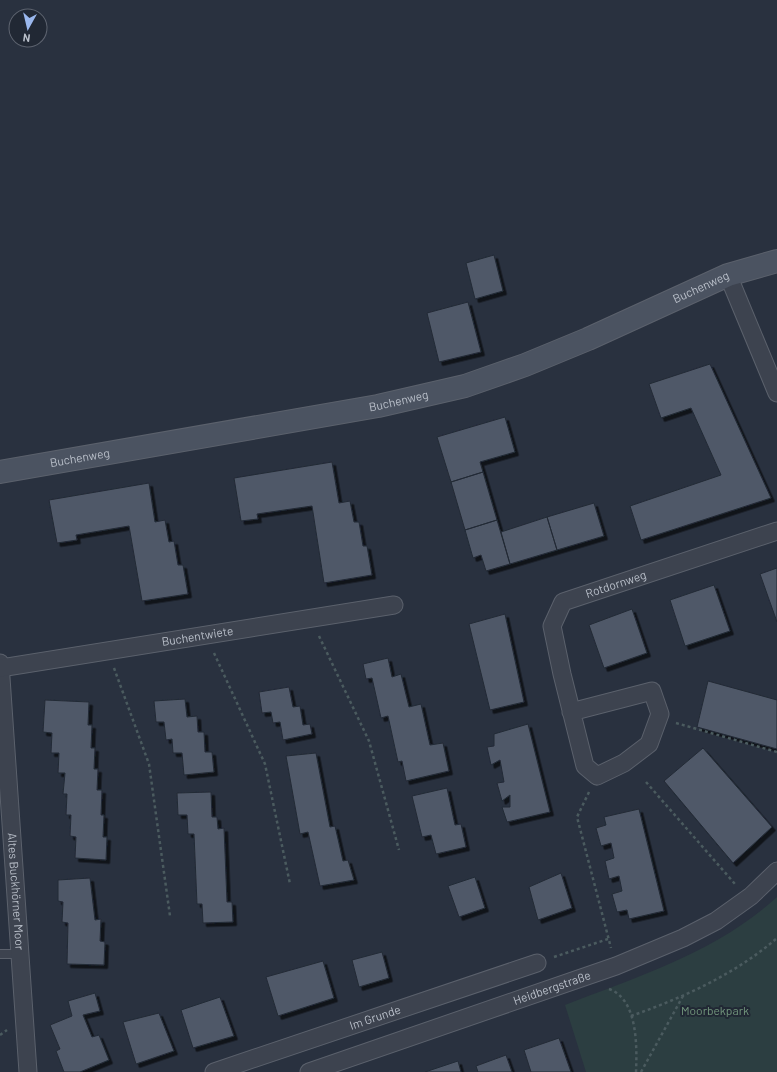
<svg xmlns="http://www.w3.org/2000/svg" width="777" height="1072" viewBox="0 0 777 1072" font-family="Barlow,sans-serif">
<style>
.green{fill:#2c3e41}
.building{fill:#4f5867;stroke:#232a36;filter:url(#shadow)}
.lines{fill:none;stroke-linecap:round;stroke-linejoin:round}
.lane-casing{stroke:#5b616c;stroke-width:10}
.street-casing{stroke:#5b616c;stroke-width:19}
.secondary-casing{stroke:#5b616c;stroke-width:24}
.path{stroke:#4b5b5f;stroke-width:2.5;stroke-dasharray:3 3;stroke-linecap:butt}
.lane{stroke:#3d434f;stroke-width:8}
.street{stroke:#3d434f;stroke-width:17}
.secondary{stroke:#4b5361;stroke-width:22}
.labels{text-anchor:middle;stroke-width:4;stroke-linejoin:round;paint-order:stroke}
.street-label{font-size:12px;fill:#b9bfc9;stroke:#212834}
.park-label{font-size:12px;fill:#73977d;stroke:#212834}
</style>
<defs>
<filter id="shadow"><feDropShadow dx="3.5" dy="3.5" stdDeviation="0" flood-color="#0009"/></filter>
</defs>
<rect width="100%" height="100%" fill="#29313f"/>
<path class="green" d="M777,897V1072H586L565,1005C639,976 717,952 777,897Z"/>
<path class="building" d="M494,255L503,291L475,299L466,263Z
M468,302L481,352L439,362L427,313Z
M710,364L771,498L641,540L630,506L721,475L691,408L661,418L649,384Z
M505,417L515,452L480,462L483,472L451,482L437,437Z
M332,462L339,503L350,501L354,522H359L363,546H367L372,575L324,583L312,506L257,514L258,519L241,521L234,478Z
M483,472L497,520L465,530L451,482Z
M149,483L155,522L165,520L169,542L174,541L178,565H183L188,594L142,601L129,526L76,535L77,540L57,543L49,500Z
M594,503L604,536L557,550L547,517Z
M547,517L557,550L510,564L501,532Z
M497,520L510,564L486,571L481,555L473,558L465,530Z
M777,568V622L760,574Z
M714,585L730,631L685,646L670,600Z
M632,609L647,653L604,668L589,625Z
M505,614L524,702L490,710L469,624Z
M388,658L392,677L401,674L409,707L421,704L430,745L443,743L449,771L406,781L402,761L398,762L388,716L381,718L372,678L366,679L363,664Z
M708,681L777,700V749L697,727Z
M289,687L293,707L300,706L303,725L310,724L312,734L283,740L280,722L273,723L271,712L262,713L259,692Z
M185,699L187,717L197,716L198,732H204L205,752H212L214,772L184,775L182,753H173L172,739L166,740L164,722H156L154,701Z
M45,700L89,702L88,725H92L91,748H95L94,769H98L97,790H102L101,815H104L103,837H107L106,860L75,858L76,837L70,836L71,815H66L67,794H63L65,773H58L59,753H51L52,733L43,732Z
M528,724L550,812L507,822L502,807H510V795L502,801L497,783L504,782L500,760L491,765L487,747L494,746V734Z
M703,748L772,827L733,863L664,781Z
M316,753L330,827L335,826L343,861L348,860L354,880L320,886L308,832L300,834L286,756Z
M447,788L455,825L461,824L466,847L436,854L431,835L422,837L412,796Z
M211,792L212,817H217L218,829L224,828L227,902H232L233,922L203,923L202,904H197L194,834H188L187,815H178L177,793Z
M639,809L664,911L629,919L627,910L617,912L612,894L622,891L619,876L609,879L605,861L614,858L611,843L601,846L596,828L606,825L604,817Z
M561,873L572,908L538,920L529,887Z
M475,877L485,908L459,917L448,886Z
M90,878L95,920L101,919L100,941L105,942L104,965L67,964L68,923L62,922L63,902L58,901V880Z
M382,952L389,978L359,987L352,960Z
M323,961L334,998L278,1016L266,977Z
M95,993L100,1011L83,1015L92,1037L99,1035L109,1060L80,1072H64L56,1051L60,1049L50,1025L72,1016L68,1001Z
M220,997L234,1036L193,1048L181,1010Z
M159,1013L174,1051L136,1064L123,1022Z
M559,1038L571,1072H531L524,1050Z
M506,1055L512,1072H478L476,1066Z
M458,1061L461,1072H425Z"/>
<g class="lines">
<defs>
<path id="lane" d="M0,954H20"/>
<g id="street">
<path d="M728,275L777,393"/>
<path id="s1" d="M0,663L28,1072"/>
<path id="s2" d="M0,668L394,605"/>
<path id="s3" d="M571,712L652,691L660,714L649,744L624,763L597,776L585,766L562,674L552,626L563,602L777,531"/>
<path id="s4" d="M214,1072L537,963"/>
<path id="s5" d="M309,1072L616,966L683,938L716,921L751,896L777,871"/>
</g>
<g id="secondary">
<path id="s6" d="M0,472L378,406L465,386L525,365L588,339L728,275L777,261"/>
</g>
</defs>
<use href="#lane" class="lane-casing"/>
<use href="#street" class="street-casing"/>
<use href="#secondary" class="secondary-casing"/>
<path class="path" d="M319,636L369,741L399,850
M214,653L265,764L290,884
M114,668L149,764L170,916
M676,723L777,752
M646,782L735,884
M589,792L577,817L611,948
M554,957L608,939
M609,989C638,999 637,1047 636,1072
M631,1016C682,998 736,974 777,938
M0,1035L7,1030
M641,1072L683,996"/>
<use href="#lane" class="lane"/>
<use href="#street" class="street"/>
<use href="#secondary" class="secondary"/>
</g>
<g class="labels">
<g class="street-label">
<text dy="4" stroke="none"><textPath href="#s6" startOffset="729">Buchenweg</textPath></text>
<text dy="4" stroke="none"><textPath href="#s6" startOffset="405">Buchenweg</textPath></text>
<text dy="4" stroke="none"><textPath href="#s6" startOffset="81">Buchenweg</textPath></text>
<text dy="4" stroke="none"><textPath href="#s3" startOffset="443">Rotdornweg</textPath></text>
<text dy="4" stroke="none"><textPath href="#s2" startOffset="200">Buchentwiete</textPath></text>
<text dy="4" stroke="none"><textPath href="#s1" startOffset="229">Altes Buckhörner Moor</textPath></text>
<text dy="4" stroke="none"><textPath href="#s5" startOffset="257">Heidbergstraße</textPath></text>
<text dy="4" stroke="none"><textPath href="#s4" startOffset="170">Im Grunde</textPath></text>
</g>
<g class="park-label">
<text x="715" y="1015">Moorbekpark</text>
</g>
</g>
<g transform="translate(28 28) rotate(188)"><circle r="19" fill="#212834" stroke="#5e6470"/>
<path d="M0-3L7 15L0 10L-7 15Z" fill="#9ab7ed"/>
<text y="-6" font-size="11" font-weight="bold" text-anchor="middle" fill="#b9bfc9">N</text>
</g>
</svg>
